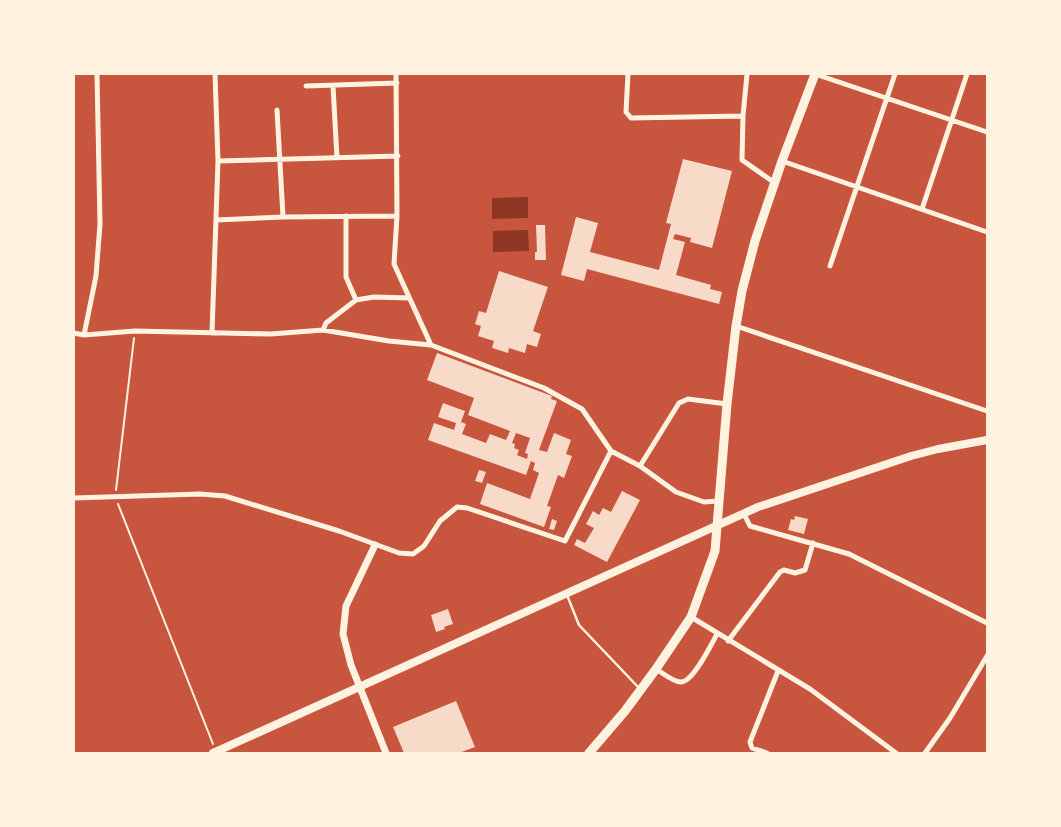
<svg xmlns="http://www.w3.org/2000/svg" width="1061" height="827" viewBox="0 0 1061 827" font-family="Overpass,sans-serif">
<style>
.water{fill:#8f3625}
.building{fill:#f7dbc8;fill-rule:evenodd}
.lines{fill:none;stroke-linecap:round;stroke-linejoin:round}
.path{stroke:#fff3e0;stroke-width:2}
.service{stroke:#fff3e0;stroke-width:2.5}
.minor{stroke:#fff3e0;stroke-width:5}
.tertiary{stroke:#fff3e0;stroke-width:7}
.secondary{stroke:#fff3e0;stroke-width:8}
.primary{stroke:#fff3e0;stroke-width:9}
</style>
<rect width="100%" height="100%" fill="#c8553d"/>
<path class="water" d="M528,197V218L492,219V198Z
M528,230L529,251L493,252V231Z"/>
<path class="building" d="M683,159L732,171L712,248L690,242L691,238L675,234L673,239L685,242L676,275L711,285L710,289L722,292L719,304L587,269L584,281L561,275L576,217L598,223L590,252L659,270L671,224L666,223Z
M536,225H545L546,260H535V252H537Z
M499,271L548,287L533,331L541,334L537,347L527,344L525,353L509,348L508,353L492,348L494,341L478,336L481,326L475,324L479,311L486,313Z
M437,353L552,396L551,399L557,401L539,450L547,452L554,433L571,440L566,454L572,456L564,478L558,475L547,506L551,507L544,527L480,504L487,483L530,499L539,473L533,470L535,463L531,461L526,475L428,440L434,423L454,430L456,423L438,417L443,403L465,411L461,422L466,424L462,434L486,443L490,434L506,440L510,431L468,415L474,398L427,380ZM516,433L530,438L525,453L528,454L527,459L517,455L519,450L514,448L515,444L512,443Z
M479,470L486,472L482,483L475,481Z
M622,491L640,500L607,562L574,545L577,539L585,543L594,528L586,524L593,511L599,515L603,508L611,512Z
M795,516L808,519L804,534L788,530L791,519L794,520Z
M552,519L557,521L554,530L549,529Z
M448,609L453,624L444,627L445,629L436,632L431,615Z
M456,701L475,747L459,753H404L393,727Z"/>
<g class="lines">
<path class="path" d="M116,490L134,338
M118,504L213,744"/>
<path class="service" d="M567,595L579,625L639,688"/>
<path class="minor" d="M396,74L397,216L394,264L431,345
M628,74L626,112L631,118L743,116
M747,74L743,116L742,160L775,183
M815,74L987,132
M306,86L397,83
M333,86L337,158
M277,110L283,217
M218,161L398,156
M782,161L987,232
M922,209L967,74
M346,216V277L356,300
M216,220L283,217L397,216
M830,266L895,74
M736,326L987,411
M323,330L326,323L356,300L374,297L409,298
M74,333L84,335L135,331L271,334L323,330L389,341L431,345L544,388L582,409L611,451L640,466L676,492L704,502L718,501
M212,333L218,161L215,74
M84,335L96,276L100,224L97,74
M640,466L679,403L688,399L727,404
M74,498L200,494L225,496L339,531L399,553L413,554L424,546L440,521L457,507L467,508L565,541L611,451
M744,514L750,526L849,554L987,623
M691,617L810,689L896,753
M728,641L780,572L784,570L795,573L805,570L813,543
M656,669C663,673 673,682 681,682C693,682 711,645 717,634
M767,753L752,748L750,742L778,671
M925,753L950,718L987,656"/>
<path class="tertiary" d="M375,545L346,606L343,634L351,665L386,753"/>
<path class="secondary" d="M213,753L758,507L911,456L938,449L987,440"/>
<path class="primary" d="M589,753L625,711L656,669L691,617L715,551L727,404L736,326L742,291L755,241L782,161L815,74"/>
</g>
<rect width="1061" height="827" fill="none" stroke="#fff3e0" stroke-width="150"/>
</svg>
